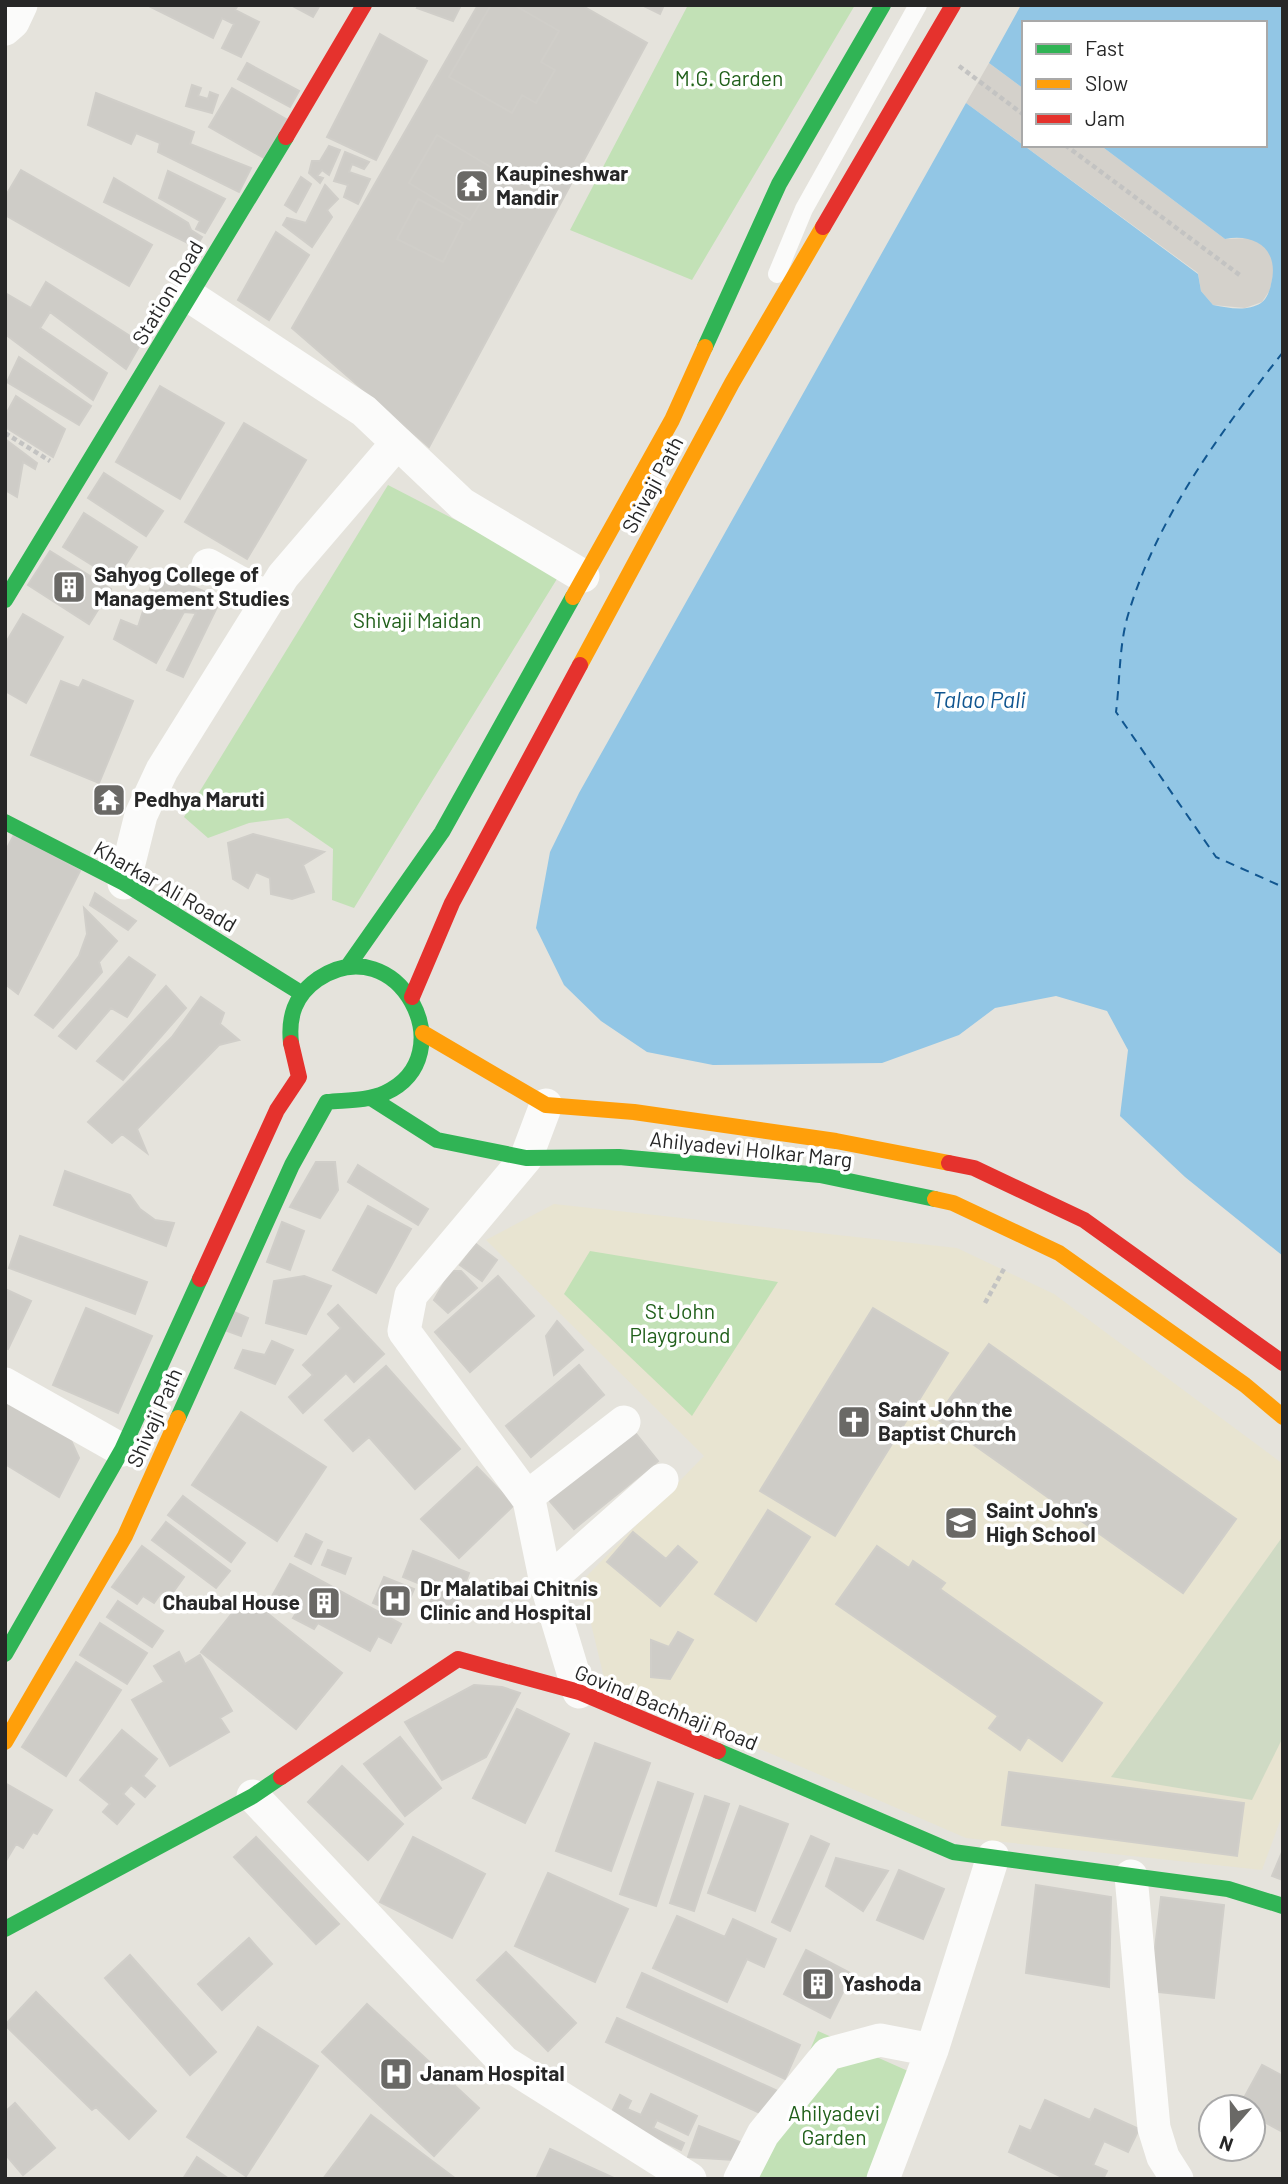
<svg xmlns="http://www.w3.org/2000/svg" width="1288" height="2184" viewBox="0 0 1288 2184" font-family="Barlow,sans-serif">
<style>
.education{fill:#e8e4d1}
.green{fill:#c2e1b6}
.cemetery{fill:#cfdac4}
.plaza{fill:#d4d1cb}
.water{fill:#92c6e5}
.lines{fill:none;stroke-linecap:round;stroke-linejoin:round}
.ferry{stroke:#115690;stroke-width:2;stroke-dasharray:9 7;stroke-linecap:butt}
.building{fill:#ceccc7;stroke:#d0cec9;stroke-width:2}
.path{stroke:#c3c3c2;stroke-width:4.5;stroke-dasharray:5 3.5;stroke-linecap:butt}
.lane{stroke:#fbfbfa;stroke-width:18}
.street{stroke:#fbfbfa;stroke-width:33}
.fast{stroke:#30b455;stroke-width:16}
.slow{stroke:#ff9f0a;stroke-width:16}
.jam{stroke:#e5322d;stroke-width:16}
.labels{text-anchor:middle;stroke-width:7;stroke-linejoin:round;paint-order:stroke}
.park-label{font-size:21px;fill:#21601b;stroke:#fff}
.poi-label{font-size:21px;font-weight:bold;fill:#272727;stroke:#fff;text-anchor:start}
.street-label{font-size:21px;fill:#272727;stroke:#fff}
.water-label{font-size:23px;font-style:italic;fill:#115690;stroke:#fff}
</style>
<rect width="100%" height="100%" fill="#e5e3dc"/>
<path class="education" d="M554,1204L957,1248L1054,1294L1283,1464V1813L1262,1870L966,1838L605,1682L581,1582L704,1456L486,1240Z"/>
<path class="green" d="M688,5H855L692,280L570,230Z
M388,485L560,574L354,908L332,900L333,849L288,818L249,823L208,838L184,817Z
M590,1251L778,1282L692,1416L564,1294Z
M818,2031L908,2071L872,2179H756Z"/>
<path class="cemetery" d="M1283,1536V1737L1252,1800L1111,1777Z"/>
<path class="plaza" d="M989,63L1024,89V145H1100L1225,239L1250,238L1268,248L1274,261L1273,275L1270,290L1262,302L1245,308L1213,305L1201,291L1198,273L966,103Z"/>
<path class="water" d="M1021,5H1283V1256L1185,1177L1120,1116L1128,1050L1107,1011L1056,996L995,1008L959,1035L882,1063L713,1065L647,1052L601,1021L564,985L536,928L550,852L579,793L966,103L1198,274L1201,291L1213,305C1228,308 1247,312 1261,303C1267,299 1270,290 1271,284C1280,250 1256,233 1225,239L1100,145H1265V23H1024V89L989,63Z"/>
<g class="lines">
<path class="ferry" d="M1283,352C1221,432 1157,517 1128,615C1119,645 1120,681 1116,712L1216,857L1283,887"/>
</g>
<path class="building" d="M147,5H238L235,10L259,22L241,57L222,48L234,24L222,18L213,38Z
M291,5H320L313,17Z
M419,5H461L453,21L417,8Z
M478,5H581L647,43L429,447L292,328Z
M491,5H514L559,31L541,62L555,70L536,103L522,95L512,113L449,77Z
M642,5H664L660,14Z
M380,34L427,61L376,160L327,137Z
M247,63L299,91L290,107L238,79Z
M192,85L201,88L198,96L208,99L210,92L218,95L212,113L186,106Z
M232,88L286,119L264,158L209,127Z
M96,93L194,132L190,144L251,168L239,192L158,152L160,143L136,133L131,144L88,125Z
M437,135L499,172L470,220L409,183Z
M329,146L340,150L329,175L322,170L317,176L323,178L320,183L309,173L312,161H320Z
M345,152L369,162L364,169L352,164L349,172L370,179L358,204L344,197L348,185L334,181Z
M21,170L152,245L129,286L5,215V197Z
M168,171L225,199L205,233L196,229L200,221L159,198Z
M301,177L311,184L296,212L285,205Z
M114,178L188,223L191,230L202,237L196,247L104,202Z
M325,185L338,199L327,210L332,217L312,247L283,225L287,218L306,223Z
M418,199L463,223L443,262L397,239Z
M276,232L309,255L269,320L238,300Z
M46,282L141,343L126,369L50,312L40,328L107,373L93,400L5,334V293L31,308Z
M19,357L91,406L79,425L7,382Z
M160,386L224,423L180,499L116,462Z
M16,396L65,429L53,457L5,427V416Z
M244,423L306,460L247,559L185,522Z
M5,439L37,463L35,469L23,462L17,497L5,490Z
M104,473L163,511L146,536L88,498Z
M84,513L137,547L116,580L63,547Z
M50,551L111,589L89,624L28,585Z
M156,570L221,599L183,677L167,670L196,613L184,612L156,663L114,639L121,620L138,627Z
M23,614L63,637L26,703L5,691V644Z
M83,680L133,701L99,783L31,755L61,681L79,688Z
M15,833L80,871L18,994L5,984V852Z
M253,834L324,852L303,865L314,892L292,899L271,894L270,878L256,872L248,888L233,879L228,843Z
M95,893L136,921L128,930L90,905Z
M84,908L117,941L99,962L102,972L53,1028L35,1015L79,956L87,934Z
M129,957L155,975L127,1017L111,1008L76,1049L59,1036Z
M166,986L186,1008L123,1080L97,1061Z
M201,997L224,1013L220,1024L239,1040L219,1045L137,1129L147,1153L122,1134L112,1143L88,1122L172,1037Z
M316,1162H335L338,1190L320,1218L290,1207Z
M358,1165L428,1209L418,1225L348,1182Z
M65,1171L130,1195L140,1209L155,1220L174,1223L166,1246L54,1205Z
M368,1206L411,1229L376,1293L333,1270Z
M282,1222L304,1231L290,1270L267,1262Z
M20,1236L147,1282L135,1314L9,1268Z
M476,1244L497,1260L482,1281L460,1265Z
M451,1271H461L477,1288L448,1313L434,1300Z
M304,1276L331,1286L306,1334L266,1323L274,1281Z
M498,1276L534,1316L470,1372L435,1332Z
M5,1289L31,1301L8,1349L5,1348Z
M338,1305L384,1354L354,1382L346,1373L303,1413L289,1397L313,1375L303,1365L341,1328L328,1314Z
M86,1308L152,1336L118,1413L53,1385Z
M873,1308L948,1353L835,1536L760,1491Z
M234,1312L248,1318L241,1336L227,1331Z
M557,1321L583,1350L554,1375L546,1336Z
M272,1341L293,1350L275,1384L235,1368L243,1350L265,1355Z
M989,1344L1236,1519L1183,1593L936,1418Z
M579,1365L604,1395L531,1457L506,1426Z
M386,1366L460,1449L415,1489L369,1437L353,1451L325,1420Z
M5,1400L69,1436L79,1458L59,1497L5,1464Z
M241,1412L326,1467L277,1541L192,1485Z
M632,1429L658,1461L574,1529L548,1499Z
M477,1467L514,1505L459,1558L421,1519Z
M183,1496L245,1543L231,1562L168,1515Z
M768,1510L810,1537L756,1621L715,1594Z
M166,1522L230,1571L216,1588L152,1540Z
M633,1532L666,1559L678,1546L697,1562L660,1606L607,1562Z
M306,1534L322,1542L311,1564L295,1556Z
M142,1546L184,1577L169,1598L161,1593L154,1603L143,1596L137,1604L112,1587Z
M877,1546L909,1568L913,1561L945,1583L940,1589L1102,1703L1062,1761L1028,1737L1020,1750L989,1728L998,1716L836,1604Z
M328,1550L351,1558L345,1574L322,1565Z
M413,1551L469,1573L450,1623L426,1614L435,1590L403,1577Z
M290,1564L401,1624L391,1643L378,1636L370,1651L318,1623L314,1629L293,1618L298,1610L272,1596Z
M384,1577L414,1589L403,1615L373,1603Z
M246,1596L342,1673L296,1729L201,1652Z
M118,1601L163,1631L152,1647L107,1617Z
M100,1623L147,1653L127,1684L80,1655Z
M678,1632L693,1640L670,1679L651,1677V1640L669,1647Z
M179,1652L185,1664L200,1655L232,1711L220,1718L229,1732L170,1766L132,1700L164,1682L154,1666Z
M76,1662L121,1690L66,1776L22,1747Z
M474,1685L502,1687L520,1693L486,1757L442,1780L405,1722Z
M517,1709L569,1734L525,1823L473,1798Z
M122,1730L157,1759L143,1776L155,1786L145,1797L131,1785L123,1794L134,1804L117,1824L103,1812L110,1804L80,1780Z
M400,1737L441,1788L405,1816L364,1764Z
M595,1743L650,1763L611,1871L556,1851Z
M342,1766L403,1824L368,1860L308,1802Z
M1009,1772L1244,1803L1237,1856L1002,1825Z
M658,1782L693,1794L656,1906L620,1894Z
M5,1783L52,1810L37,1834L33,1832L23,1848L16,1844L7,1859Z
M705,1796L729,1804L694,1911L670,1903Z
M740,1806L788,1824L755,1911L708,1893Z
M811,1836L829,1844L790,1931L772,1922Z
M256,1837L339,1924L316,1944L234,1857Z
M413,1837L485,1874L452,1938L380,1902Z
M1283,1850V1880L1272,1876Z
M836,1858L888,1871L863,1911L826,1886Z
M899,1870L944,1889L923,1939L877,1920Z
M548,1873L628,1909L595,1982L515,1946Z
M1036,1885L1111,1897L1109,1987L1026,1973Z
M1161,1897L1224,1905L1214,1998L1150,1991Z
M677,1916L725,1937L733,1919L776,1939L764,1967L747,1959L727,2002L653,1968Z
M249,1938L272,1964L222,2010L198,1984Z
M806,1950L852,1974L830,2018L784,1994Z
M506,1952L576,2023L548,2051L477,1980Z
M130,1955L216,2052L190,2075L105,1978Z
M642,1973L800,2045L785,2079L627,2007Z
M36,1992L156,2111L129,2139L96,2107L92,2110L5,2025Z
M367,2004L479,2108L434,2156L322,2052Z
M617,2018L782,2093L771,2118L606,2042Z
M258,2027L318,2066L246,2176L187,2137Z
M1262,2065L1283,2076V2132L1253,2116V2107H1239Z
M651,2094L697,2116L688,2135L657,2120L653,2128L684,2143L681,2150L610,2116L620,2095L631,2101L627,2109L641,2115Z
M1045,2100L1090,2120L1095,2109L1139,2129L1128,2152L1104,2141L1093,2165L1107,2171L1103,2179H1066L1009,2152L1020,2126L1031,2131Z
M15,2103L55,2148L23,2175L5,2154V2112Z
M371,2115L456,2179H323Z
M699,2126L740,2142L734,2160L688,2157Z
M550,2149L616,2179H536Z
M197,2157L229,2179H183Z"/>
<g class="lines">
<path class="path" d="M959,66L1024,115
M1065,145L1241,276
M5,433L50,461
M985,1303L1005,1267"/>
<path class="lane" d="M777,274L804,209L918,5"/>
<path class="street" d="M5,29L13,22L21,5
M191,297L364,411L462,504L583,576
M208,565L269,599
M124,883L141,815L162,770L283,576L397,443
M546,1105L526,1158L411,1295L404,1331L529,1500L546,1583L579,1692
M5,1384L122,1450
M527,1497L624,1422
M546,1583L662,1480
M253,1796L504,2062L690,2179
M1131,1876L1154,2128L1163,2157L1177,2179
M740,2179L763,2134L828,2054L880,2040L932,2050
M883,2179L932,2050L993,1857"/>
<path class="fast" d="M705,347L779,184L883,5
M5,600L286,137
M5,822L124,883L301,993
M348,966L442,832L573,597
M371,1098L437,1140L526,1158L619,1157L820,1175L935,1199
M178,1418L292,1165L327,1102C346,1100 367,1101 385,1093C466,1056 398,926 318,979C295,995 288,1016 291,1043
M5,1654L122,1450L200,1279
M718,1751L953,1852L1228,1889L1283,1906
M5,1929L253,1796L281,1777"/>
<path class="slow" d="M573,597L672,420L705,347
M580,665L732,383L823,227
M423,1033L546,1105L634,1112L836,1141L949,1163
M935,1199L953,1203L1059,1253L1245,1385L1283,1417
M5,1742L125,1536L178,1418"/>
<path class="jam" d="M286,137L364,5
M823,227L953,5
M412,997L452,903L580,665
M949,1163L974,1168L1084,1220L1283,1363
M200,1279L277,1110L299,1077L291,1043
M281,1777L458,1659L579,1692L718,1751"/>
</g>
<defs>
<symbol id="temple-square" viewBox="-11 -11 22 22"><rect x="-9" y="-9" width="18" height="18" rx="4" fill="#6a6966" stroke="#fff"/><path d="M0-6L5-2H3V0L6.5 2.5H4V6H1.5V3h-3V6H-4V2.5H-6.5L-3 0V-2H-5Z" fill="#fff"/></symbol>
<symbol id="building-square" viewBox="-11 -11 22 22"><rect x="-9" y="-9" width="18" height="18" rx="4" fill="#6a6966" stroke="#fff"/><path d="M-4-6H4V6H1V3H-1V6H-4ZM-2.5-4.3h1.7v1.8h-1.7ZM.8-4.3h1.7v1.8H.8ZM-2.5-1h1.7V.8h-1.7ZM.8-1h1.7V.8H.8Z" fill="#fff"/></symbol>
<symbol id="church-square" viewBox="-11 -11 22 22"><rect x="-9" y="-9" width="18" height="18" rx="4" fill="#6a6966" stroke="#fff"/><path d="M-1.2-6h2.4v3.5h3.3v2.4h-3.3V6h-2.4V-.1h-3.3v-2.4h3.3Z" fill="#fff"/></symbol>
<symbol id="school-square" viewBox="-11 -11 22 22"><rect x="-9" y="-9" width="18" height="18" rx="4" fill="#6a6966" stroke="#fff"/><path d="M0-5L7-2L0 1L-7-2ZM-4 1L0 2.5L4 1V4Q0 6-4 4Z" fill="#fff"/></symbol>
<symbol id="hospital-square" viewBox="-11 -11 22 22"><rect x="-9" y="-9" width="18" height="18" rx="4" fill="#6a6966" stroke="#fff"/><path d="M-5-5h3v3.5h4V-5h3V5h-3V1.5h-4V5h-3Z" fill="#fff"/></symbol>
</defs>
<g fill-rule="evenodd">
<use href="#temple-square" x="453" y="167" width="38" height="38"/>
<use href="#building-square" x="50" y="568" width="38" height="38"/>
<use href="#temple-square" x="90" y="781" width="38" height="38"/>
<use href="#church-square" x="835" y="1403" width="38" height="38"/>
<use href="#school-square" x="942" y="1504" width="38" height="38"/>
<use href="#hospital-square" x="376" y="1582" width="38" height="38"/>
<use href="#building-square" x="305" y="1584" width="38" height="38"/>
<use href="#building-square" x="799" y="1965" width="38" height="38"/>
<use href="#hospital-square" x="377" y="2055" width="38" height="38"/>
</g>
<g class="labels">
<g class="park-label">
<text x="729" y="86">M.G. Garden</text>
<text x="417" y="628">Shivaji Maidan</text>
<text x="680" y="1319">St John<tspan x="680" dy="24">Playground</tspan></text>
<text x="834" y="2121">Ahilyadevi<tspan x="834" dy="24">Garden</tspan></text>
</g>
<g class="poi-label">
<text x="496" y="181">Kaupineshwar<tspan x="496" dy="24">Mandir</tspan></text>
<text x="94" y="582">Sahyog College of<tspan x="94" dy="24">Management Studies</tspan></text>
<text x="134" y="807">Pedhya Maruti</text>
<text x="878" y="1417">Saint John the<tspan x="878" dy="24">Baptist Church</tspan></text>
<text x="986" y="1518">Saint John's<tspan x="986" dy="24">High School</tspan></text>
<text x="420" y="1596">Dr Malatibai Chitnis<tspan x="420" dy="24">Clinic and Hospital</tspan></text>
<text x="300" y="1610" text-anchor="end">Chaubal House</text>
<text x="842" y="1991">Yashoda</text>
<text x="420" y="2081">Janam Hospital</text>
</g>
<g class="street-label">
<text transform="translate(168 293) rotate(-59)" y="7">Station Road</text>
<text transform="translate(653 485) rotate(-62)" y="7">Shivaji Path</text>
<text transform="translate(165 887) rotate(30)" y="7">Kharkar Ali Roadd</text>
<text transform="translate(751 1150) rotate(6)" y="7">Ahilyadevi Holkar Marg</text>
<text transform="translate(155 1418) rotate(-66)" y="7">Shivaji Path</text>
<text transform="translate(666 1708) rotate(22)" y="7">Govind Bachhaji Road</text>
</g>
<g class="water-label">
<text x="979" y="708">Talao Pali</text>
</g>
</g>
<rect width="1288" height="2184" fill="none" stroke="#272727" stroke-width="14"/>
<rect x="1022" y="21" width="245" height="126" fill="#ffffff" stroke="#a9a9a9" stroke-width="2"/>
<rect x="1036" y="44" width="35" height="10" fill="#30b455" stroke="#a9a9a9" stroke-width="2"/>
<text x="1085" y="56" font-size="21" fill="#272727">Fast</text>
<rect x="1036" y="79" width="35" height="10" fill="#ff9f0a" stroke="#a9a9a9" stroke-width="2"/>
<text x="1085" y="91" font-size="21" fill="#272727">Slow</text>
<rect x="1036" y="114" width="35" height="10" fill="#e5322d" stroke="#a9a9a9" stroke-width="2"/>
<text x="1085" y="126" font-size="21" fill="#272727">Jam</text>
<g transform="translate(1232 2128) rotate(200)"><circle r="33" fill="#ffffff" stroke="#a9a9a9" stroke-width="2"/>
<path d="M0-5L12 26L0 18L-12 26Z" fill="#6a6966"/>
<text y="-10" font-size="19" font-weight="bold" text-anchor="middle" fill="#272727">N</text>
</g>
</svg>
